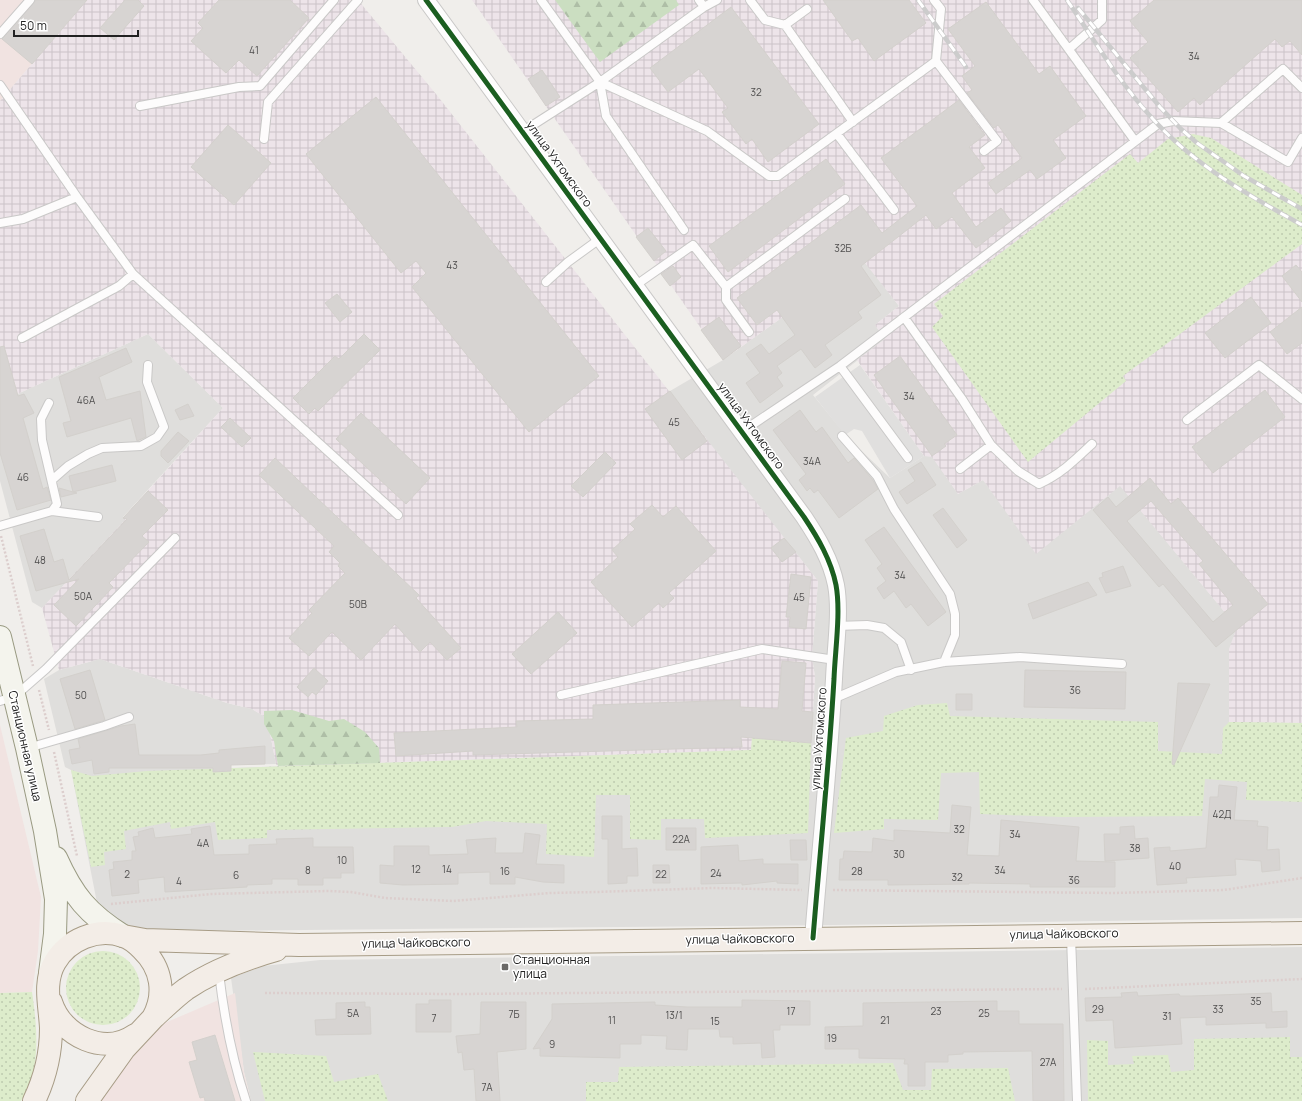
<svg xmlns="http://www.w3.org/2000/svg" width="1302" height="1101" viewBox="0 0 1302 1101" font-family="Manrope,sans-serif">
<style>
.residential{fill:#dfdedc}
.commercial{fill:#f1e3e1}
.industrial{fill:url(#industrial-grid)}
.grass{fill:url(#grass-dots)}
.forest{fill:url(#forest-firs)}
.parking{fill:#e0dfde}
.building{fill:#d7d4d2;stroke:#d3d0cc;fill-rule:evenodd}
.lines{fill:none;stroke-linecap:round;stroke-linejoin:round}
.service-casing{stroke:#c9c8c7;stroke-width:10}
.minor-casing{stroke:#c9c8c7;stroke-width:18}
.secondary-casing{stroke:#999a82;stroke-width:24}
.primary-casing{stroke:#a79c86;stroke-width:24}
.path{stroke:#dccecd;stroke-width:2.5;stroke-dasharray:2 2;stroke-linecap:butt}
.service{stroke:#fdfcfc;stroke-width:8}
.minor{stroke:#fdfcfc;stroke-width:16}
.secondary{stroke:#f4f4ed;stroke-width:22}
.primary{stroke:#f3ede7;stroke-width:22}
.rail-casing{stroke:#ccc;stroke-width:4.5}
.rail{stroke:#fff;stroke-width:3;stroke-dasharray:9;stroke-linecap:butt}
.cycleway-casing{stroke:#fff;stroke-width:8}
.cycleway{stroke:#1b5e20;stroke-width:5}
.poi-dot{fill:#6a6968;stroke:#fff;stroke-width:1.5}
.labels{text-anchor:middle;stroke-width:3;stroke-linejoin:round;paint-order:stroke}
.number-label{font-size:10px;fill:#4f4e4e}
.street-label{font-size:12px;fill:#222;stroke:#fff}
.poi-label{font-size:12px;fill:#222;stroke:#fff;text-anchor:start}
</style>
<defs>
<pattern id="industrial-grid" width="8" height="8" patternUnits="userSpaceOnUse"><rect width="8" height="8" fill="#ede4e9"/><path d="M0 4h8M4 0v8" fill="none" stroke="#cbc3c8"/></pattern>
<pattern id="grass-dots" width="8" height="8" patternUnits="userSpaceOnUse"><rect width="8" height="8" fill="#ddeccb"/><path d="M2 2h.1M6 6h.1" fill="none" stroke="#bdcaae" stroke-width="1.8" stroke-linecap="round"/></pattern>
<pattern id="forest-firs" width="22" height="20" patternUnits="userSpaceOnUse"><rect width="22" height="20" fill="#cbdec1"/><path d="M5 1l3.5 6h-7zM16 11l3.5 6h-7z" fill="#aebea6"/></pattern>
</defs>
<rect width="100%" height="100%" fill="#f0eeeb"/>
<path class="residential" d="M865,262L899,306L875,325L885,339L813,395L849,439L890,478L924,456H932L958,494L983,480L992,492L1120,485L1237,627L1229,722L1302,723V918L835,925L187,931L147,930L114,921L98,908L71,770L65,767L44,679L59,670L100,659L227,703L252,709L267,718L276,764L231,765V768L751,750L752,738L811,743L815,677L812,657L818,581L707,441L670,391L723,360L830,283Z
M148,334L223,408L123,517L126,520L42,608L32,602L0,481V402Z
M1302,947V1101H251L244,1072L231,978L263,966L320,960Z"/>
<path class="commercial" d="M0,0H87L0,101Z
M0,725L41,897L38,951L32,992L0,993Z
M235,993L244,1072L251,1101H96L118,1070L160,1025Z"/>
<path class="industrial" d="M87,0H358L436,94L818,581L812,657L815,677L811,743L752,738L751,750L278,766L276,764L267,718L252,709L227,703L100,659L59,670L42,608L125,520L123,518L223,408L148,334L0,402V101Z
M472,0H1302V723L1229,722V649L1237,627L1120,486L1036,554L983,480L958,494L932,457L924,456L857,360L885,339L875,325L899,306L865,263L830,283L723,360Z"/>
<path class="grass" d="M1193,134L1211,138L1302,195V244L1123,376L1126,381L1028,462L932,327L943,316L934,304L1130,154L1138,163L1168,139Z
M947,703L950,716L1158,722V751L1222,754L1223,728L1229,722L1302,723V802L1246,800L1247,782L1205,779L1202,816L1062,817L980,814L979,772L941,773L938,820L884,819V829L834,833L846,738L883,731L884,716L918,705Z
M752,738L811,743L808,833L705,838L704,819H661V840L630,839V795H596L594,857L546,854L547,824L486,821L452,827L267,830V838L218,840L215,822L171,829L170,822L124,831L126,849L104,852L105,865L91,867L71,770L92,776L147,771L751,750Z
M66 988a37 37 0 1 1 74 0a37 37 0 1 1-74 0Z
M32,992C37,1026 42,1070 21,1101H0V993Z
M1290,1037V1057H1302V1101H1088L1087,1040L1108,1041V1065L1134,1064L1132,1056L1168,1055L1171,1072L1194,1070V1039Z
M253,1052L326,1056L334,1082L378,1074L388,1101H265Z
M893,1063L903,1090H931L932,1069L1008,1068L1015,1101H586V1082H618L619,1067Z"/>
<path class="forest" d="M555,0H676L679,5L600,62Z
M292,710L329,721L344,719L365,732L379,748L380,763L278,766L274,741L264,724V711Z"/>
<path class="parking" d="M860,365L924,456L890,478L862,431L854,429L845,435L815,397Z"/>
<path class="building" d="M36,0H87L32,64L2,39Z
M125,0H138L144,6L114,40L100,28Z
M219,0H290L309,18L257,76L239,60L226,73L191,41L203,28L198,23Z
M823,0H909L926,23L874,61L858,38L852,41Z
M1154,0H1302V55L1290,41L1282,47L1275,39L1200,105L1194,98L1178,112L1130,58L1148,42L1130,21Z
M986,2L1039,74L1050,66L1086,116L1053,140L1066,158L1037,179L1030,170L996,194L988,183L1022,158L998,125L994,128L967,93L972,90L962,76L975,66L948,29Z
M731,7L819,124L768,162L752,139L746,144L722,112L728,108L699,69L668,92L650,68Z
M542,70L560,97L546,106L528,79Z
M376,97L599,376L529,432L412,287L426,273L416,261L401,273L306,154Z
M959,100L985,135L969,147L985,168L952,193L976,227L1001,208L1011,221L976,248L952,217L936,229L926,215L861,266L881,295L858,312L862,318L825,345L832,355L815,368L801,349L777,366L782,373L777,377L783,386L760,403L746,383L760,373L746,354L761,344L769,354L795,335L777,310L757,325L737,298L861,205L882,233L917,206L881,158Z
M228,125L271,163L234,205L191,167Z
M826,159L845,184L728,272L709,246Z
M648,228L666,251L654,261L636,237Z
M1296,265L1302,272V302L1282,276Z
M673,266L681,277L670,286L661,274Z
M337,294L352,312L340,322L325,303Z
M1251,297L1271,323L1225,358L1205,333Z
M1302,307V343L1287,354L1270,332Z
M719,317L741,346L723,360L701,330Z
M364,334L380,350L318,411L315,408L309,414L293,398L335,356L339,359Z
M4,346L18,396L24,394L34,413L23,418L43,489L47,487L51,500L17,510L0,453V347Z
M126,348L132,362L99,377L106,400L140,391L146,437L137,441L131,418L67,437L63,423L71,421L59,377Z
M900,356L957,435L944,444L946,446L932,456L874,375Z
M1265,390L1285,417L1213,473L1192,447Z
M670,391L707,441L682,460L645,409Z
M188,404L194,416L180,420L175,410Z
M800,410L816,432L822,427L848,463L854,458L872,479L878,489L839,518L818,490L814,493L810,488L807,491L799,480L806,474L773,430Z
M361,413L430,478L406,504L336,439Z
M230,418L251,438L242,447L221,427Z
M178,432L189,441L168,463L161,456V451Z
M605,452L616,463L583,497L571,486Z
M275,458L419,595L416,598L461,648L447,660L430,642L420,652L395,624L361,660L332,632L309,656L289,638L312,613L309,610L345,573L338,566L340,563L329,552L334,546L259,475Z
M921,462L936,485L907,504L899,492L915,481L908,470Z
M112,465L116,481L73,492L77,493L61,497L59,488L73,492L69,476Z
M1150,478L1171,504L1178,498L1268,604L1216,647L1163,584L1159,587L1093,510L1108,497L1116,507ZM1151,501L1203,561L1199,564L1233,605L1213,622L1127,521Z
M148,491L168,510L142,536L149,542L109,583L113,587L76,626L54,605L79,579L36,591L20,536L44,529L54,562L63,559L69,580L127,519L123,518Z
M652,505L663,517L676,506L716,551L669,593L674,598L663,608L659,603L632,627L591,582L618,557L612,550L635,529L630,524Z
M943,508L967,540L957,548L933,515Z
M884,527L946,612L928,626L911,604L906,608L894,591L884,599L877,588L886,581L877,568L882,564L865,540Z
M784,538L796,552L782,562L771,548Z
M1123,566L1131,586L1106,593L1099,578L1103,577L1102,573Z
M791,574L811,577L806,629L789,627L790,617H786Z
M1088,582L1097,595L1033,619L1028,604Z
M558,612L577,633L531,674L512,654Z
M782,661L806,663L802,711L813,712L811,743L741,737L742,747L473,755V751L396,756L394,733L517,727L516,721L593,719V705L740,700V707L778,709Z
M314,668L328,681L316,695L312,692L308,697L297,687Z
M90,670L105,720L75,729L60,679Z
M1025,670L1126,672L1125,709L1024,707Z
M1178,683L1210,684L1174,765L1172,764Z
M956,694H972V710H956Z
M135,724L139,755H201L219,753V750L265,746V764L231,765V771L213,772V768H109V772L94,774L92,760L72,764L69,750L80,748L78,739L121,726Z
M1219,785L1237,787L1234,820L1258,821L1257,826L1268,827L1267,850L1279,849L1280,870L1262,872L1261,861L1235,859L1236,875L1186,878L1187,883L1157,885L1154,848L1170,847V851L1206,848L1210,797H1218Z
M952,805L971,807L967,855L999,856L1001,820L1079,827L1076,861L1115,862V887H1030V884L969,883V884L888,885V880H839L840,859H843L844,851L872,852L873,838L894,841V830L950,833Z
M602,816H622V849L637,848L638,876H627V883L608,884V839H602Z
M210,826L214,855L249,854V845L277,844L276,839L313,838V847H353L354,873H341V878H323V885H298V879H272V884L247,885V887L165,892L164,877L138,880L139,893L112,896L109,870L114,869L113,862L132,860V851H136L133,837L139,836L138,832L153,828L155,838L192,834L191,829Z
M1134,826L1135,839L1148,838L1149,858L1105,861L1104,834H1120V827Z
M666,828H696V850H666Z
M525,833L540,835L536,864L564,865V883L543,882L515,877V884H490V872L458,873V884L403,885L380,883V865L394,866V846H429V855L468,854L466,840L496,838L495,853H523Z
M790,840H806L807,860H791Z
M738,845L739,861L763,859V864H798V884L777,883V881L742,885V883L701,884V847Z
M653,865H669L670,883H653Z
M1137,992L1138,996L1179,994L1180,996H1192L1271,993L1272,1012L1287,1011V1027L1266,1028V1023L1206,1025V1017L1180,1018L1182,1044L1115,1048L1113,1020L1086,1021L1085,998L1122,997L1121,993Z
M429,1000H451V1032H416V1004H429Z
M742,1000L810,1001V1025H780V1030H773L775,1057L762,1058L761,1043L733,1044V1037H720L719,1029H688L687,1050L666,1049L667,1036L641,1035V1044H620V1058L540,1056V1048L533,1049L552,1019V1004L655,1002V1005L687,1007H742Z
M997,1001V1011H1019V1024H1063L1064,1101H1033L1032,1051L963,1052V1054L948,1055V1062H925V1086H908V1064H904L905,1059L859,1058V1049H825V1027L863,1026V1003Z
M365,1002V1007H370L371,1034L316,1035L315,1020L336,1019V1003Z
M481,1002H526V1049L497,1052L500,1101H476L474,1069L464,1070L462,1052L458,1053L456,1036L480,1034Z
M215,1035L235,1101H205L204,1097L200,1098L189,1062L197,1060L192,1042Z"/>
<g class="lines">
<defs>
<path id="service" d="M541,0L600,82L707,131L769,176H778L936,61
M750,0L765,20L785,25
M934,0L941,9L936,61L997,141L984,151
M1033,0L1135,141
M704,7L717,0
M807,9L785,25L853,122
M0,34L30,0
M1069,49L1102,20V0
M600,82L606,116L684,230
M0,85L77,197L133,274L398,515
M140,106L239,87L260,86L334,0
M1221,123L1283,69L1302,88
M522,132L600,82L704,7L699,0
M837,134L894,210
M264,139L268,102L358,0
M0,223L23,219L77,197
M546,282L568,262L601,238
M636,285L693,245L726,287L845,199
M726,287V300L749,332
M904,317L962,399L991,445L1018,471L1039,484C1061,474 1075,460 1092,444
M22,338L119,286L133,274
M840,366L908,458
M1187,420L1259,365L1302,399
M743,431L840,366L1158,124L1173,121L1221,123L1288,162L1302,138
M842,436L877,476L894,509L950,594L955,614V635L944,662
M960,469L991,445
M52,480L68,466L88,454L102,448L141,446L157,437L164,427L147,382L148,365
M52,511L98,517
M0,526L52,511L57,504L42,440L41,419L49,403
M836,626L867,625L884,628L901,642L911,670
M561,695L762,649L835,660
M833,699L896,672L944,662L1020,657L1122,664
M0,701L14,697L46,669L175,538
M28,748L104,726L129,717
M1071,937L1077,1101
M219,973C224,1016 232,1059 246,1101"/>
<path id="minor" d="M426,0L804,517C818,538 831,560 836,585C841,612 835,651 834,679C829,765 820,852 813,938"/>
<path id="secondary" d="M0,637L27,748L45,831L56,899L55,934L50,973
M56,858C73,896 88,914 123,936"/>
<path id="primary" d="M123,936L145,940L299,945L1302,933
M51,1002C62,1037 105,1056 135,1035
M154,1017C164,1008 175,997 186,989C214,970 244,959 276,950
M34,1101C45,1078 51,1054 51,1028C50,1006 43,982 55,962C68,940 97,927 123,936C130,938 137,944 142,949C162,968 166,994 153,1018L124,1049L87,1101"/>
</defs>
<use href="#service" class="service-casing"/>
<use href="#minor" class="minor-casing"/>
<use href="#secondary" class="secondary-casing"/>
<use href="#primary" class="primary-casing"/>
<path class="path" d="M1,536L33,666
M39,690L49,730
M54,752L77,856
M833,890L1114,893L1224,890L1302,878
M111,904L211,894L328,891L351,892L385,898L453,901L550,893L596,892L713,888L802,890
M1085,989L1302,979
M265,993L458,994L1062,989"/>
<use href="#service" class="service"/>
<use href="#minor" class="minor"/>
<use href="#secondary" class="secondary"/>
<use href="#primary" class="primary"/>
<defs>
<path id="rail" d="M918,0L966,67
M1067,0C1094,40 1119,82 1152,118C1194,165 1248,195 1302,225
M1078,8L1160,107L1181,129L1197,143L1244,176L1302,209"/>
</defs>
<use href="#rail" class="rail-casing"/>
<use href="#rail" class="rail"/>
<defs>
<path id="cycleway" d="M426,0L804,517C818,538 831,560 836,585C841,612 835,651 834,679C829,765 820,852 813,938"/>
</defs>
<use href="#cycleway" class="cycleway-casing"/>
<use href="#cycleway" class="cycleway"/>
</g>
<rect class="poi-dot" x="501" y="963" width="8" height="8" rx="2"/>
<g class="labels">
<g class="number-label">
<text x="254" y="54">41</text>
<text x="1194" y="60">34</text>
<text x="756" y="96">32</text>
<text x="843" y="252">32Б</text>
<text x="452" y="269">43</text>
<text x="909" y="400">34</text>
<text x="86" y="404">46А</text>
<text x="674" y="426">45</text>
<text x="812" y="465">34А</text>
<text x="23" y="481">46</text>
<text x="40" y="564">48</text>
<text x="900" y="579">34</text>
<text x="83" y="600">50А</text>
<text x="799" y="601">45</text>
<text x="358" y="608">50В</text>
<text x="1075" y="694">36</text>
<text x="81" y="699">50</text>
<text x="1222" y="818">42Д</text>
<text x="959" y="833">32</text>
<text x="1015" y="838">34</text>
<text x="681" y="843">22А</text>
<text x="203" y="847">4А</text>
<text x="1135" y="852">38</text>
<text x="899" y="858">30</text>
<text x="342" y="864">10</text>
<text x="1175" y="870">40</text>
<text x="416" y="873">12</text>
<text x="447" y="873">14</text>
<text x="308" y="874">8</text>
<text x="1000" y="874">34</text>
<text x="505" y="875">16</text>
<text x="857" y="875">28</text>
<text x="716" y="877">24</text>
<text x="127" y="878">2</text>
<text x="661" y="878">22</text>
<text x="236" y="879">6</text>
<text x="957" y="881">32</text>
<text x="1074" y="884">36</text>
<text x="179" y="885">4</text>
<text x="1256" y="1005">35</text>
<text x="1098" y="1013">29</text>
<text x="1218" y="1013">33</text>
<text x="791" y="1015">17</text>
<text x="936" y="1015">23</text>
<text x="353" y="1017">5А</text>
<text x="984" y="1017">25</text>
<text x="514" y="1018">7Б</text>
<text x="674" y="1019">13/1</text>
<text x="1167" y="1020">31</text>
<text x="434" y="1022">7</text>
<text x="612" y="1024">11</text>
<text x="885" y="1024">21</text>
<text x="715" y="1025">15</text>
<text x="832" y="1042">19</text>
<text x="552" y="1048">9</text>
<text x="1048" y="1066">27А</text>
<text x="487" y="1091">7А</text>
</g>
<g class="street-label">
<text transform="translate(559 164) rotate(54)" y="4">улица Ухтомского</text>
<text transform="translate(751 426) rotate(54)" y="4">улица Ухтомского</text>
<text transform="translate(819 739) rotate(-86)" y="4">улица Ухтомского</text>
<text transform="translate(25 746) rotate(77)" y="4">Станционная улица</text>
<text transform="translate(1064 934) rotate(-1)" y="4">улица Чайковского</text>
<text transform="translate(740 939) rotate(-1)" y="4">улица Чайковского</text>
<text transform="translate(416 943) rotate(-1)" y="4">улица Чайковского</text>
</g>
<g class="poi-label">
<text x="513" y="964">Станционная<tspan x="513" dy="14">улица</tspan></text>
</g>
</g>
<path d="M14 30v6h124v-6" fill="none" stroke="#222222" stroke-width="2"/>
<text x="20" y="30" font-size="12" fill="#222222" stroke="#ffffff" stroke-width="3" paint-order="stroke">50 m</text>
</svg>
